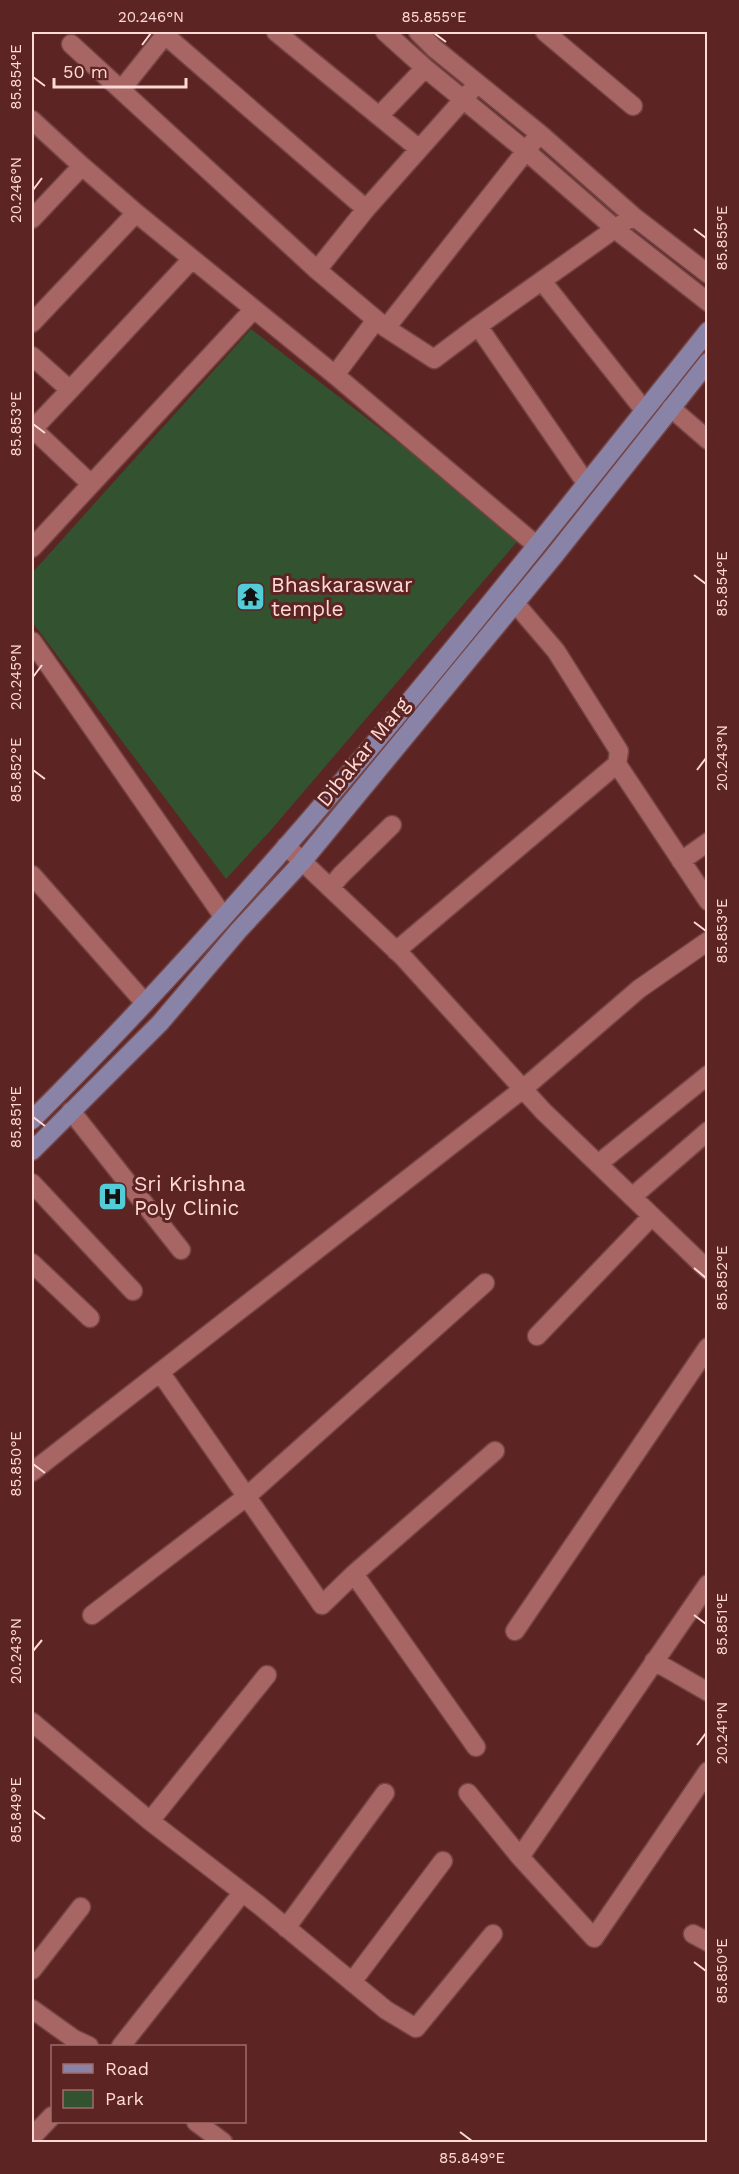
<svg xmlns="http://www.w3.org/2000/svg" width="739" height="2174" viewBox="0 0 739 2174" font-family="'Work Sans',sans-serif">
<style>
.green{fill:#325230}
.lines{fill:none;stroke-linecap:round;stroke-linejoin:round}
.minor-casing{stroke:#744344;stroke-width:21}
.major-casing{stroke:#744344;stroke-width:21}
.minor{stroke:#a76663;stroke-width:18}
.major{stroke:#8983a7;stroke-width:18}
.ticks{fill:none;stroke:#fed9d6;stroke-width:2}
.labels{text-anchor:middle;stroke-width:6;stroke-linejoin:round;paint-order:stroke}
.poi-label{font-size:21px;fill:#fed9d6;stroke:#5c2423;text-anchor:start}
.street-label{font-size:21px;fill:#fed9d6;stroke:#5c2423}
.neatline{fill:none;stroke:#fed9d6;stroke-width:2}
.ticks-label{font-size:15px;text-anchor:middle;fill:#fed9d6}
</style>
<rect width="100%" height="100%" fill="#5c2423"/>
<path class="green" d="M251,329L521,537L271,830L226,879L32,622V573Z"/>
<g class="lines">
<defs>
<path id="minor" d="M276,32L418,148
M385,32L425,68L526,151L620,233L708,302
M418,32L434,48L540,134L633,216L708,274
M545,32L633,106
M71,44L317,270L386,328
M121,90L165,35L366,209
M379,116L425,68
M32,120L82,166
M136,213L335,375L536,545
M32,219L82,166L136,213L32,323
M317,270L366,209L470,92
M542,281L644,410
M478,326L434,359L386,328L533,142
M32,356L70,390L192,259
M335,375L376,320
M671,408L708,440
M33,429L91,484
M32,430L70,390
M586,483L478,326L633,216
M32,548L254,309
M32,641L223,916
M617,764L708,901
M286,846L403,957L543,1111L708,1270
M681,861L708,842
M32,875L145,1003
M330,888L341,875L392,825
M396,951L617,764L619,751L556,651L515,603
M71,1111L181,1250
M598,1164L708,1075
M32,1183L133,1291
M632,1197L708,1131
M32,1263L90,1318
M537,1336L652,1216
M160,1372L322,1605L354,1574L495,1451
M32,1472L523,1089L639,989L708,941
M354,1574L476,1747
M92,1615L246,1497L485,1283
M515,1631L708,1347
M654,1661L708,1692
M32,1722L150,1821L267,1675
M468,1793L520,1857L594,1938L708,1771
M150,1821L259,1905L386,2010L416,2028L493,1934
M520,1857L708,1584
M286,1928L385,1793
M693,1934L708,1942
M32,1970L81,1907
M352,1982L443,1861
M32,2009L74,2039L89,2046
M121,2046L242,1893
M196,2122L223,2142
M32,2137L52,2116"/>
<path id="major" d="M32,1120C277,876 492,602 708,331
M32,1151L160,1023L239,930L302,862L554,556L708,362"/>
</defs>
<use href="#minor" class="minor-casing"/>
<use href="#major" class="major-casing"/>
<use href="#minor" class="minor"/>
<use href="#major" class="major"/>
</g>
<path class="ticks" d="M434,33L446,42M142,45L151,33M33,77L45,86M33,190L42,178M694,229L706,238M33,424L45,433M694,575L706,584M33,677L42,665M33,770L45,779M697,770L706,758M694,922L706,931M33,1117L45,1126M694,1268L706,1278M33,1464L45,1473M694,1615L706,1624M33,1651L42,1640M697,1745L706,1733M33,1810L45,1819M694,1962L706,1971M460,2132L472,2141"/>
<defs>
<symbol id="temple-square" viewBox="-11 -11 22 22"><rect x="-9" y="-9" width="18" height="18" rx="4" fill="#52ccd6" stroke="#5c2423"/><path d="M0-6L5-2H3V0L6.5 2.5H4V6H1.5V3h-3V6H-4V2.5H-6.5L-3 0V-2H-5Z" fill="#111"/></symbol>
<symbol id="hospital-square" viewBox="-11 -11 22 22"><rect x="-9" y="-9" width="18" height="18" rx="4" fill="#52ccd6" stroke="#5c2423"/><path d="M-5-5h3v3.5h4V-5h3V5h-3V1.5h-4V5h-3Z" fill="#111"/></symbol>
</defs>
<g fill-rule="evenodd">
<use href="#temple-square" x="234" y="580" width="33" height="33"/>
<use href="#hospital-square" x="96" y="1180" width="33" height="33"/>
</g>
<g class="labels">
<g class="poi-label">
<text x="271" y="592">Bhaskaraswar<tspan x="271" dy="24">temple</tspan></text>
<text x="134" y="1191">Sri Krishna<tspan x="134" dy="24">Poly Clinic</tspan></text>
</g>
<g class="street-label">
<text transform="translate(363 752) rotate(-51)" y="7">Dibakar Marg</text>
</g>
</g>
<rect width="739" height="2174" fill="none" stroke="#5c2423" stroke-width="66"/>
<rect x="51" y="2045" width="195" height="78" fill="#5c2423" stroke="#9d6c6b" stroke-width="1.5"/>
<rect x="63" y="2064" width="30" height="9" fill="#8983a7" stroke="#9d6c6b" stroke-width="1.5"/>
<text x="105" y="2075" font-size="18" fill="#fed9d6">Road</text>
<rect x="63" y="2090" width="30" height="18" fill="#325230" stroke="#9d6c6b" stroke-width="1.5"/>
<text x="105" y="2105" font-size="18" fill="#fed9d6">Park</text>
<path d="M54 78v9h132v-9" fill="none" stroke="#fed9d6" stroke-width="3"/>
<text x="63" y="78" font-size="18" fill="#fed9d6" stroke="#5c2423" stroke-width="4.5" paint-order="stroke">50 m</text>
<rect x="33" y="33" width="673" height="2108" class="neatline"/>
<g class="ticks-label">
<text x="151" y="22">20.246°N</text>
<text x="434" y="22">85.855°E</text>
<text transform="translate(16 77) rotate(-90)" y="5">85.854°E</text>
<text transform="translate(16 190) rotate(-90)" y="5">20.246°N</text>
<text transform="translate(722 238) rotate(-90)" y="5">85.855°E</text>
<text transform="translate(16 424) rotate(-90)" y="5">85.853°E</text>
<text transform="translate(722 584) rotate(-90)" y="5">85.854°E</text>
<text transform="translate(16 677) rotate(-90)" y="5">20.245°N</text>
<text transform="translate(722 758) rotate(-90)" y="5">20.243°N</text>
<text transform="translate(16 770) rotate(-90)" y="5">85.852°E</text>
<text transform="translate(722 931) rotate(-90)" y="5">85.853°E</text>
<text transform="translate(16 1117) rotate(-90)" y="5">85.851°E</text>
<text transform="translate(722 1278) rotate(-90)" y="5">85.852°E</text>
<text transform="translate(16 1464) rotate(-90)" y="5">85.850°E</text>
<text transform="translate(722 1624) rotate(-90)" y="5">85.851°E</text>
<text transform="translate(16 1651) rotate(-90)" y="5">20.243°N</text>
<text transform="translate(722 1733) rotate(-90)" y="5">20.241°N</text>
<text transform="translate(16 1810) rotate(-90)" y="5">85.849°E</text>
<text transform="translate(722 1971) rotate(-90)" y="5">85.850°E</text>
<text x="472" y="2163">85.849°E</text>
</g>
</svg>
